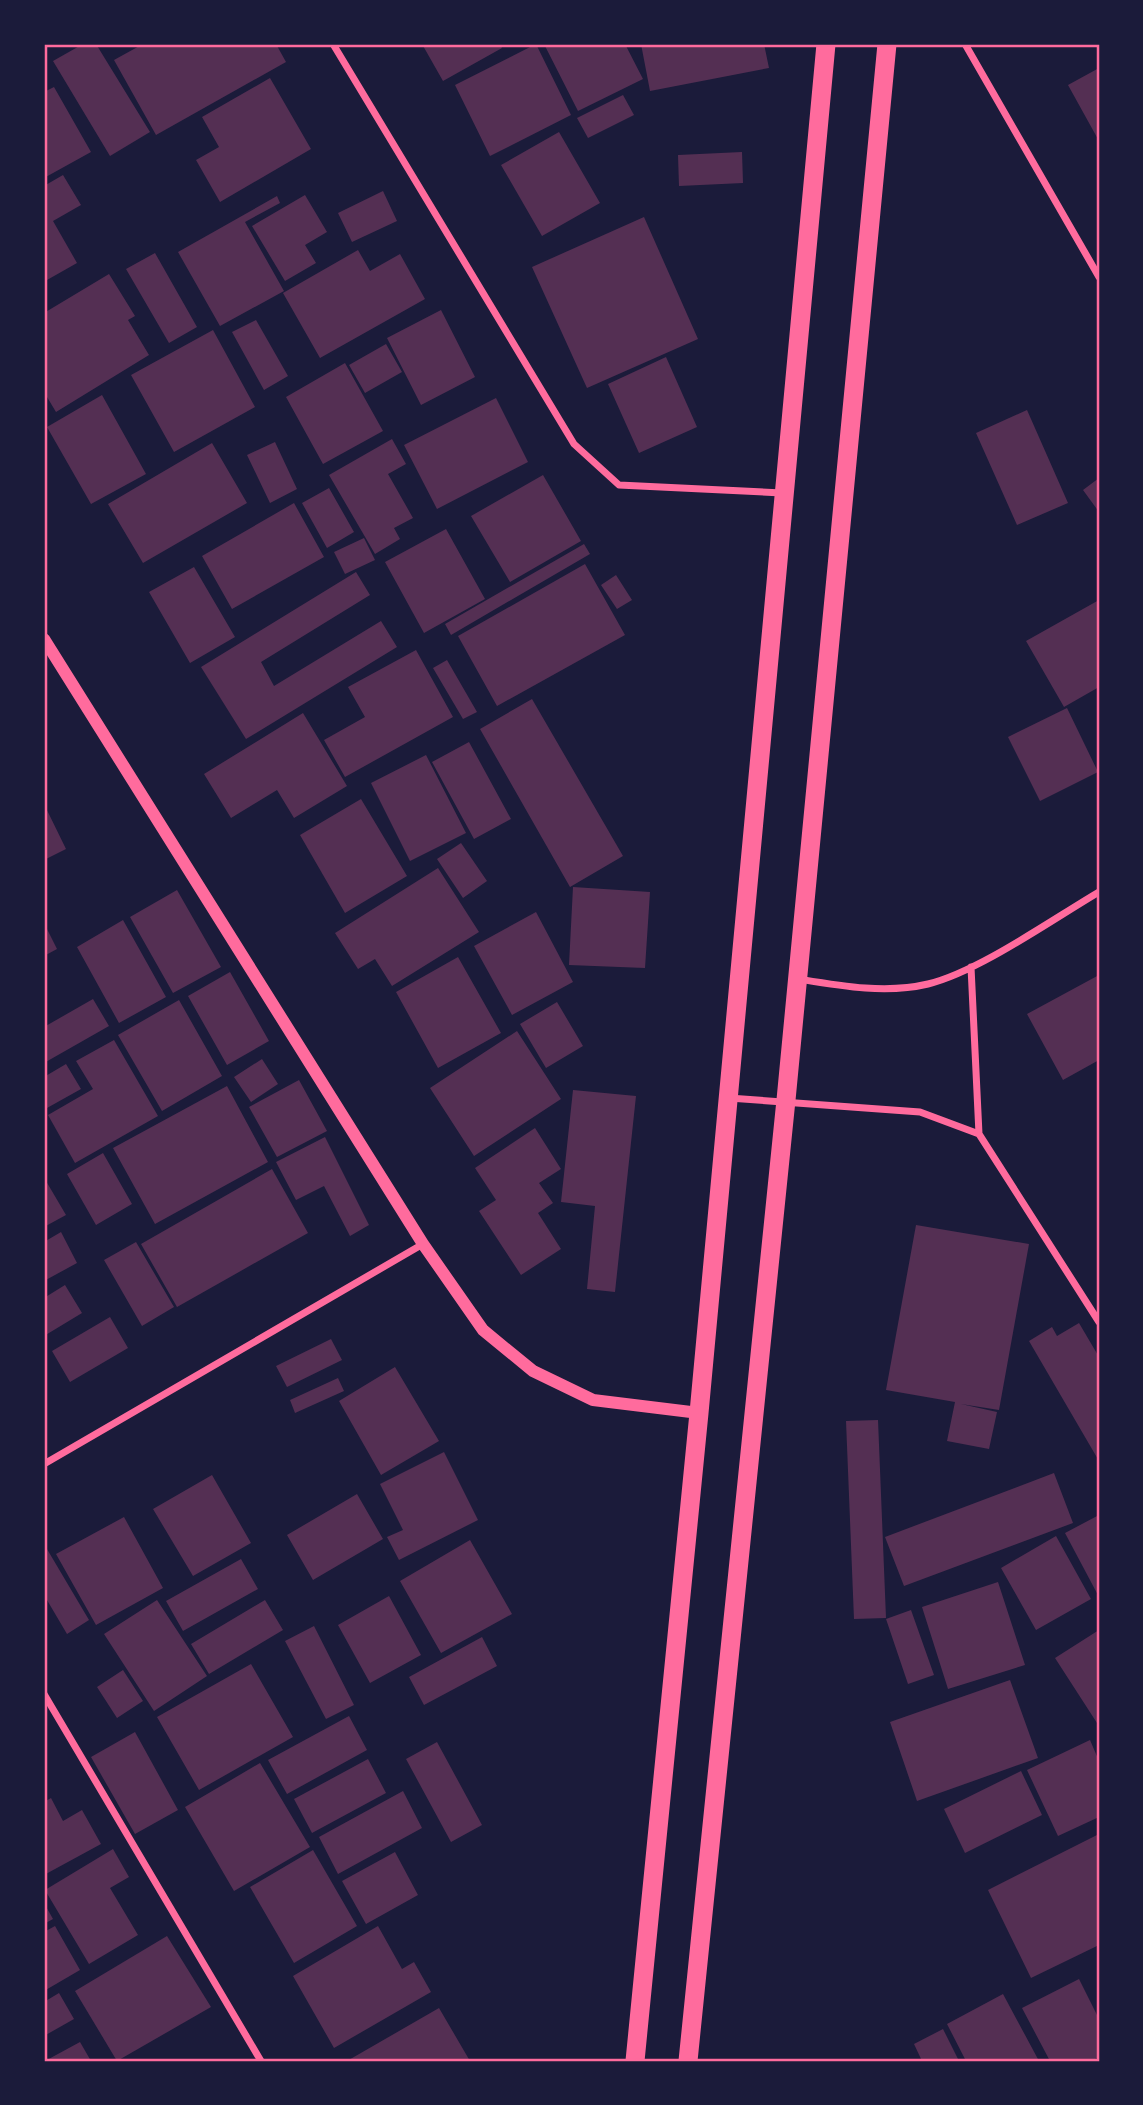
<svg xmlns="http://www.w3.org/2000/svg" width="1143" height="2105" viewBox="0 0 1143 2105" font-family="Manrope,sans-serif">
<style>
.building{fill:#542f53}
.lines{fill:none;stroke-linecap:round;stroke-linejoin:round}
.minor{stroke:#ff6b9d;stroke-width:7}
.tertiary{stroke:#ff6b9d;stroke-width:12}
.trunk{stroke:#ff6b9d;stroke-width:19}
.neatline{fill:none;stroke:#ff6b9d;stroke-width:2.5}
</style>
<rect width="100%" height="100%" fill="#1b1b3a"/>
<path class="building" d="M83,44H96L150,132L110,156L53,61Z
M143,44H276L286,62L156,135L114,60Z
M422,44H500L502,48L443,81Z
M536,44L571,115L490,156L455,85Z
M544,44H625L643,79L578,111Z
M641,44H764L769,68L650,91Z
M1099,68V141L1068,85Z
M270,78L311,149L220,202L196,160L219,147L202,117Z
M54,87L91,152L44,178V92Z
M623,95L634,115L588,138L577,118Z
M559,132L600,203L542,236L501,165Z
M742,152L743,183L679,186L678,155Z
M63,175L81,205L53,221L77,263L47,280L44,276V186Z
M383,191L397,221L352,242L338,213Z
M305,195L327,232L305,245L316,263L285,281L252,226Z
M277,196L280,203L245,222L284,291L220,326L178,252Z
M644,217L698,339L587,388L532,267Z
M358,250L370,271L400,254L425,299L320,358L283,293Z
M155,253L197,327L169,343L126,269Z
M109,274L135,316L128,320L149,355L56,412L44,392V313Z
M441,310L475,377L421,405L387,338Z
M256,320L288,376L264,390L232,332Z
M213,330L255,407L174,452L131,375Z
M386,344L402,372L365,393L349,365Z
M666,357L697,427L639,453L608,384Z
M345,363L383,431L323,464L286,397Z
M102,395L146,474L91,504L47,427Z
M496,398L528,462L437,509L404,445Z
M1027,410L1068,503L1017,525L976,433Z
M392,439L406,464L388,474L413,518L394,528L400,539L375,554L329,475Z
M275,442L297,489L270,503L247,455Z
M212,443L247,503L143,563L108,504Z
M543,475L581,541L510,582L471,516Z
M1099,478V512L1083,490Z
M329,488L354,532L327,548L302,503Z
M294,503L324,557L232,609L202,556Z
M446,529L485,599L424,633L385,562Z
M364,538L375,560L345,574L334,552Z
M584,544L590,554L451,635L445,624Z
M585,564L625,635L497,706L458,636Z
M194,567L235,637L190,663L149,592Z
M356,572L370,595L261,662L274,686L381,621L397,647L246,739L201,667Z
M616,575L632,600L617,609L601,585Z
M1099,600V687L1064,707L1026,641Z
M416,650L453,717L345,777L324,740L365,717L348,687Z
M447,660L477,712L463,719L433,668Z
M532,699L623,856L570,887L480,729Z
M1067,708L1098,772L1040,801L1008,737Z
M303,713L347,786L294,818L277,790L231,818L204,774Z
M469,742L511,819L474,839L432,762Z
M426,755L466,833L410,861L371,783Z
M361,799L407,876L345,913L300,835Z
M44,804L66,849L44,860Z
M461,843L487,881L463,898L437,859Z
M438,868L479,932L392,986L375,959L358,969L335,933Z
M573,887L650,892L645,968L569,965Z
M177,890L221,967L173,993L130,917Z
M536,912L573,982L512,1015L474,946Z
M123,920L166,997L119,1023L77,947Z
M44,923L57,949L44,956Z
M458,957L501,1033L438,1068L396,992Z
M230,972L269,1041L227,1065L188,996Z
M1099,975V1060L1063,1080L1027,1014Z
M93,999L109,1026L44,1063V1027Z
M179,1000L222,1076L162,1111L118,1035Z
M557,1002L583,1046L546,1068L520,1024Z
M517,1031L561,1099L474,1156L430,1088Z
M114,1040L158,1116L75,1163L48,1115L93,1089L76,1061Z
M262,1059L278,1084L251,1102L234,1077Z
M66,1064L81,1089L47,1108L44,1102V1077Z
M299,1080L327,1131L277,1157L249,1107Z
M227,1086L268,1162L155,1224L113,1148Z
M573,1090L636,1096L615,1292L587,1289L595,1206L561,1202Z
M535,1128L561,1169L539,1183L553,1203L538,1213L561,1249L521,1275L479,1211L496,1200L475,1168Z
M325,1137L369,1225L350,1236L324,1186L296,1200L276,1162Z
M103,1153L132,1204L96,1225L67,1174Z
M272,1169L308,1233L177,1307L141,1244Z
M46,1181L66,1215L44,1227V1183Z
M916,1225L1029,1244L999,1410L961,1404L997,1412L989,1449L947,1441L955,1402L886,1390Z
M61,1232L77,1263L44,1281V1242Z
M136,1242L174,1307L142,1326L104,1260Z
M65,1285L82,1313L44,1336V1298Z
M110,1317L128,1348L70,1382L52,1351Z
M1079,1323L1099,1357V1461L1029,1341L1052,1327L1057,1336Z
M331,1339L342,1360L287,1387L276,1366Z
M395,1367L439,1441L381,1475L339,1401Z
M338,1378L344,1391L295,1413L290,1400Z
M878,1420L886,1618L854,1619L846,1421Z
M444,1452L478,1520L399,1560L387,1537L403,1530L380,1484Z
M1054,1473L1073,1523L904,1586L885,1537Z
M212,1475L251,1543L193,1576L153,1509Z
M357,1494L383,1539L313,1580L287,1535Z
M1099,1515V1597L1065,1533Z
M124,1517L163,1588L96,1625L56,1554Z
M1056,1536L1091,1599L1036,1630L1001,1568Z
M470,1540L512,1614L441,1653L400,1581Z
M44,1544L89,1620L67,1634L44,1595Z
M241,1559L258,1589L183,1631L166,1601Z
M998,1582L1025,1665L948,1689L922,1607Z
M389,1596L421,1655L370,1683L338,1625Z
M157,1600L207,1676L154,1711L104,1634Z
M265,1600L283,1630L209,1674L191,1644Z
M911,1610L934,1675L908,1684L886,1619Z
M314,1626L354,1705L326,1719L285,1641Z
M1099,1630V1721L1097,1723L1055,1658Z
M482,1637L497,1666L424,1705L409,1677Z
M251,1664L293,1737L199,1790L157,1717Z
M123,1670L143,1701L117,1718L97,1687Z
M1010,1680L1038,1758L917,1801L890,1722Z
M349,1716L367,1750L287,1794L268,1760Z
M135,1732L178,1810L135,1834L91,1757Z
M1090,1740L1099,1761V1817L1058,1836L1027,1770Z
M437,1742L482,1825L451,1842L406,1759Z
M368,1759L386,1793L312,1833L294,1799Z
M260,1763L310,1847L234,1891L185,1807Z
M1021,1771L1042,1815L965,1853L944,1809Z
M403,1791L422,1828L338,1874L319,1837Z
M51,1798L63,1821L82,1810L101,1844L44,1875V1802Z
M1099,1834V1945L1031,1978L988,1890Z
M113,1849L129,1877L110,1888L138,1935L89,1964L45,1890Z
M313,1850L357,1926L294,1963L250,1887Z
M395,1852L418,1895L366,1924L342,1881Z
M44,1903L53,1919L44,1924Z
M55,1926L80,1970L44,1991V1932Z
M378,1926L402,1969L414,1962L431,1992L334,2048L293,1976Z
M167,1936L211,2007L117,2061L75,1991Z
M1079,1979L1099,2019V2057L1091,2061H1050L1022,2008Z
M59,1993L74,2019L44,2036V2002Z
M1003,1994L1039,2061H966L947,2024Z
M439,2008L470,2061H347Z
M943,2029L959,2061H922L914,2044Z
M80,2042L91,2061H45Z"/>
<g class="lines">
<path class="minor" d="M333,44L574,444L619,485L782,493
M965,44L1099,277
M971,967L979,1134
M799,979C841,986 886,994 928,984C978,972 1053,919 1099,892
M729,1098L920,1112L979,1134L1099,1322
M44,1464L423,1244
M44,1694L261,2061"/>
<path class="tertiary" d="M44,639L423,1244L483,1330L533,1371L593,1400L699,1413"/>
<path class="trunk" d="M635,2061L699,1413L826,44
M688,2061L786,1100L887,44"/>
</g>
<rect width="1143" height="2105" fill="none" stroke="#1b1b3a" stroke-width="91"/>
<rect x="46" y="46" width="1052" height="2014" class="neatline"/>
</svg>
